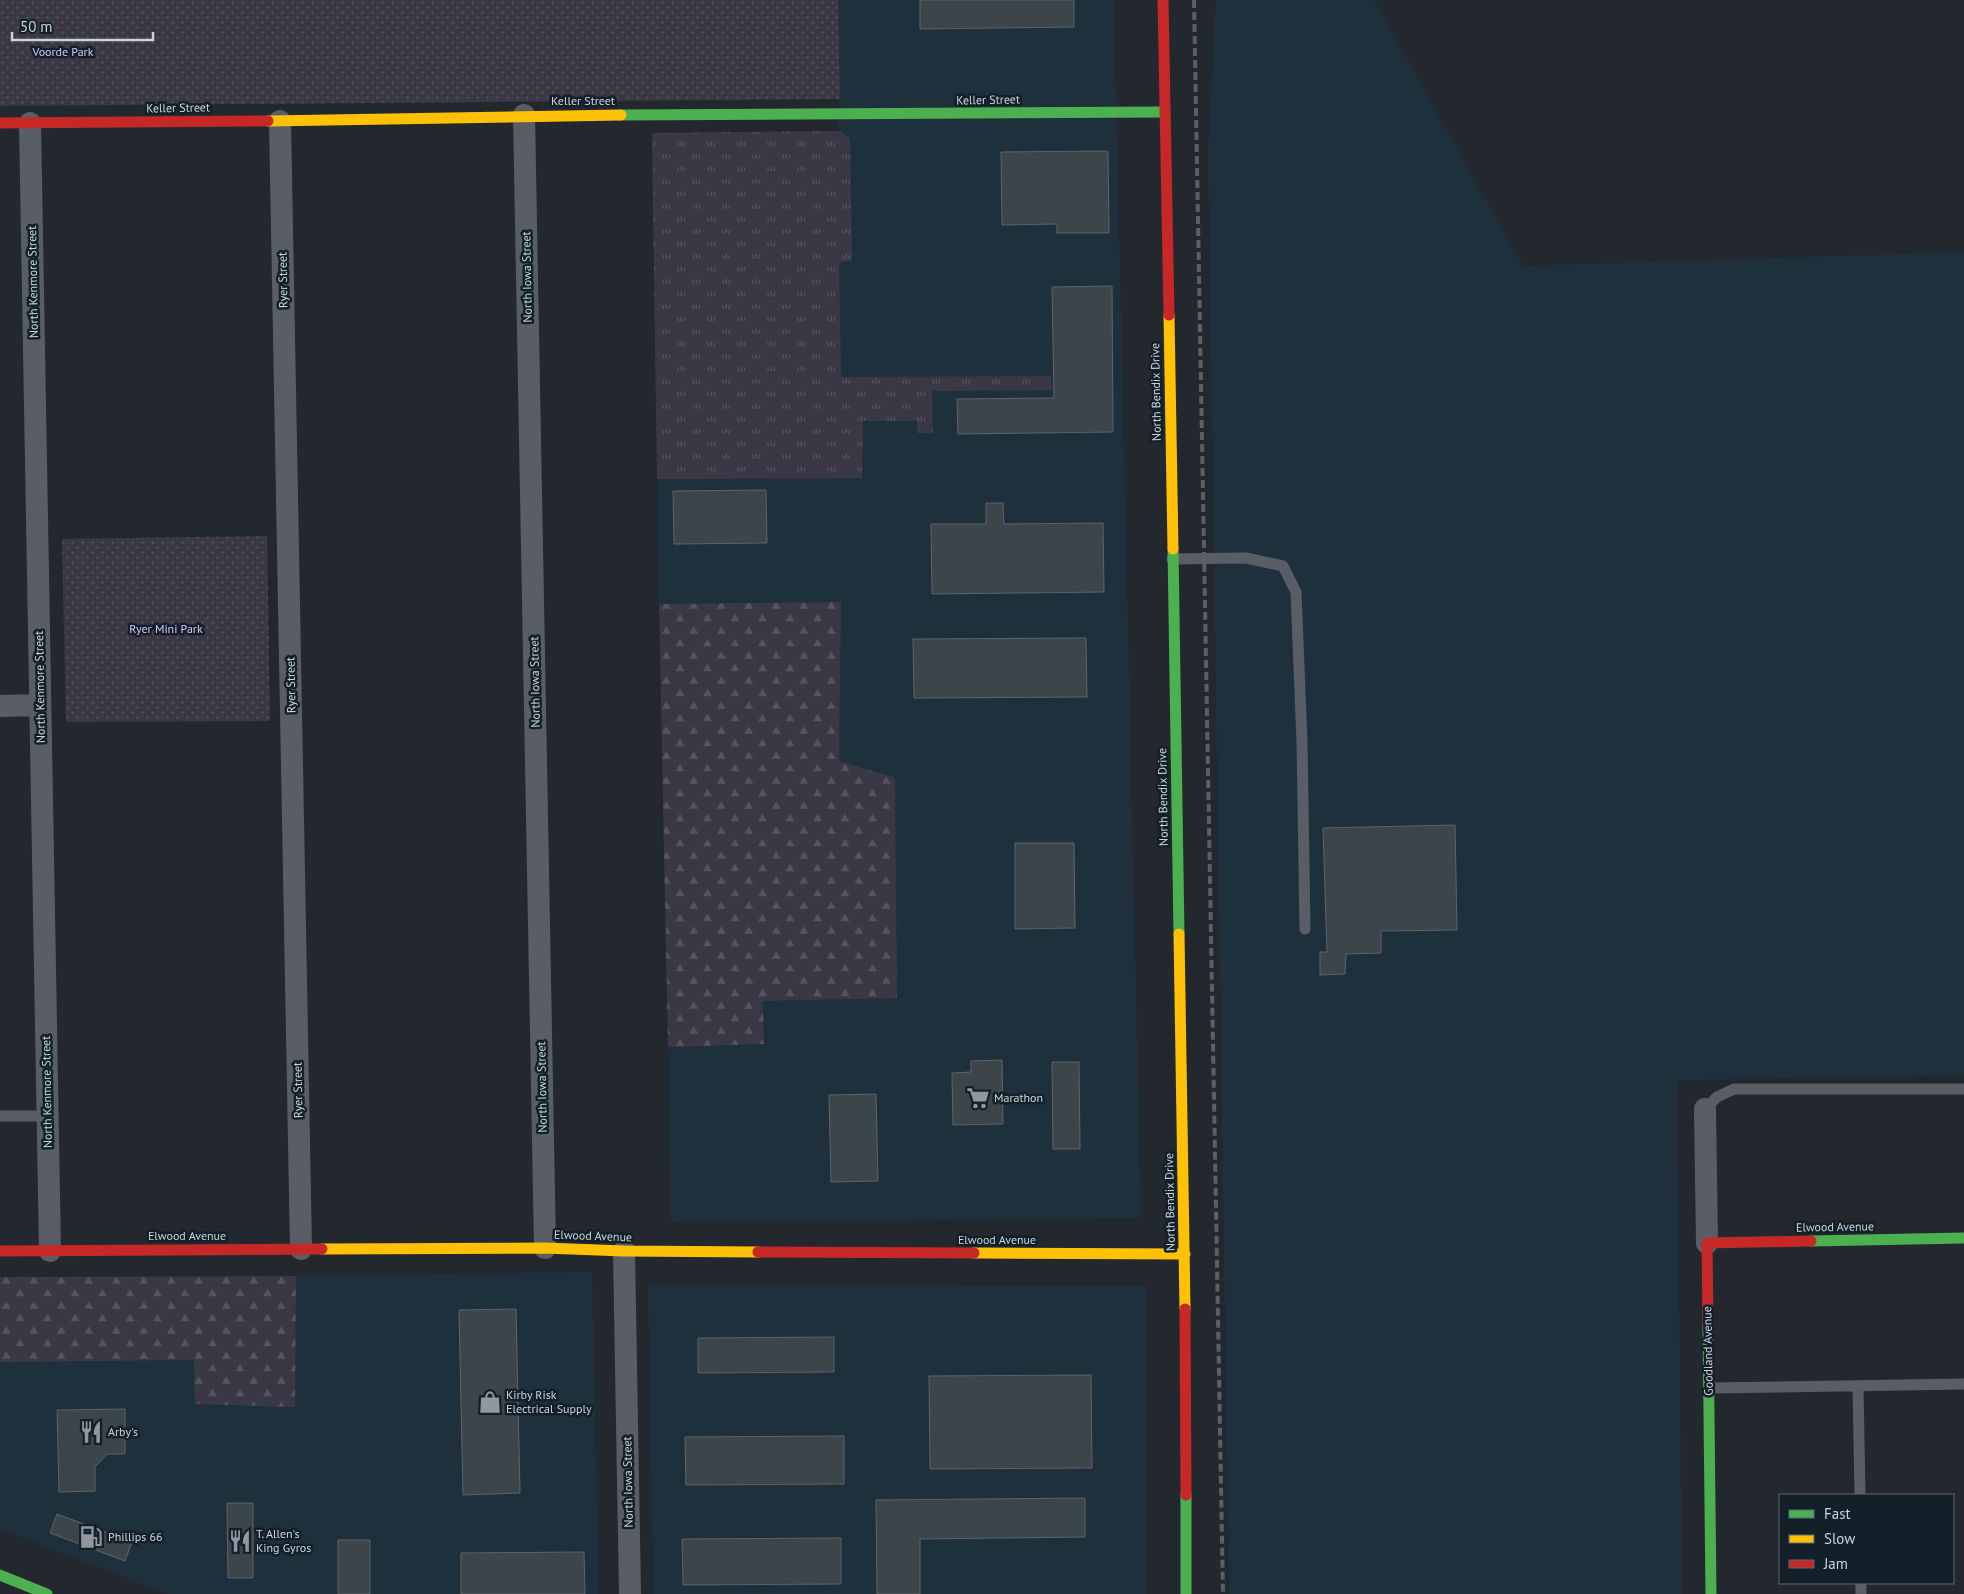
<svg xmlns="http://www.w3.org/2000/svg" width="1964" height="1594" viewBox="0 0 1964 1594" font-family="'PT Sans',sans-serif">
<style>
.built{fill:#1f303d}
.grass{fill:url(#grass-tufts)}
.forest{fill:url(#forest-firs)}
.park{fill:url(#park-dots)}
.building{fill:#3c454a;stroke:#5d6468}
.lines{fill:none;stroke-linecap:round;stroke-linejoin:round}
.lane{stroke:#595e66;stroke-width:11}
.street{stroke:#595e66;stroke-width:22}
.fast{stroke:#4caf50;stroke-width:11}
.slow{stroke:#ffc107;stroke-width:11}
.jam{stroke:#c62828;stroke-width:11}
.rail{stroke:#5c5f66;stroke-width:4;stroke-dasharray:8 4;stroke-linecap:butt}
.labels{text-anchor:middle;stroke-width:5;stroke-linejoin:round;paint-order:stroke}
.park-label{font-size:12px;fill:#d6c7fb;stroke:#13202a}
.street-label{font-size:12px;fill:#cbd4db;stroke:#13202a}
.poi-label{font-size:12px;fill:#cbd4db;stroke:#13202a;text-anchor:start}
</style>
<defs>
<pattern id="grass-tufts" width="24" height="20" patternUnits="userSpaceOnUse" patternTransform="scale(1.25)"><rect width="24" height="20" fill="#3b3846"/><path d="M3 7l-1-3M5 7V3M7 7l1-3M15 17l-1-3M17 17v-4M19 17l1-3" fill="none" stroke="#565460"/></pattern>
<pattern id="forest-firs" width="22" height="20" patternUnits="userSpaceOnUse" patternTransform="scale(1.25)"><rect width="22" height="20" fill="#3b3846"/><path d="M5 1l3.5 6h-7zM16 11l3.5 6h-7z" fill="#565460"/></pattern>
<pattern id="park-dots" width="8" height="8" patternUnits="userSpaceOnUse" patternTransform="scale(1.25)"><rect width="8" height="8" fill="#3b3846"/><path d="M2 2h.1M6 6h.1" fill="none" stroke="#565460" stroke-width="1.8" stroke-linecap="round"/></pattern>
</defs>
<rect width="100%" height="100%" fill="#22282e"/>
<path class="built" d="M838,0H1114L1141,1218L671,1222L668,1047L764,1044L763,1001L897,998L895,779L839,761L841,602L659,604L652,133L839,131Z
M1216,0H1374L1523,266L1964,252V1075L1677,1080L1682,1594H1229L1208,153Z
M592,1272L599,1594H168L0,1529V1362L195,1360L295,1407L296,1276Z
M648,1285L1147,1286L1146,1594H653Z"/>
<path class="grass" d="M840,131L850,138L852,261L839,262L841,377L1051,376L1052,390L932,391L933,433H917V421H863L862,478L657,479L652,133Z"/>
<path class="forest" d="M841,602L839,761L895,778L897,998L763,1001L764,1044L668,1047L659,604Z
M296,1276L295,1407L195,1404L194,1360L0,1362V1277Z"/>
<path class="park" d="M0,0H838L840,99L0,106Z
M267,536L270,721L66,722L62,539Z"/>
<path class="building" d="M920,0H1074V27L920,29Z
M1108,151L1109,233H1057V224L1002,225L1001,152Z
M1112,286L1113,432L958,434L957,399L1054,398L1052,287Z
M766,490L767,543L674,544L673,491Z
M986,503H1003L1004,524L1103,523L1104,592L932,594L931,524H986Z
M1086,638L1087,697L914,698L913,639Z
M1455,825L1457,930L1381,931V953L1346,954L1345,974L1320,975V952H1327L1323,828Z
M1015,843H1074L1075,928L1015,929Z
M1002,1060L1003,1124L953,1125L952,1073L971,1072V1061Z
M1052,1062H1079L1080,1149H1053Z
M876,1094L878,1181L831,1182L829,1095Z
M516,1309L520,1493L463,1495L459,1310Z
M834,1337V1372L698,1373V1338Z
M1091,1375L1092,1468L930,1469L929,1376Z
M125,1409V1454H107L95,1467V1491L59,1492L57,1410Z
M844,1436V1484L686,1485L685,1437Z
M1085,1498V1537L920,1539V1594H877L876,1500Z
M227,1503H253V1578H228Z
M57,1514L132,1542L125,1561L50,1533Z
M841,1538V1584L683,1585L682,1539Z
M338,1540H370V1594H338Z
M584,1552L585,1594H461V1553Z"/>
<g class="lines">
<path class="lane" d="M1172,559L1246,558L1283,566L1296,592L1302,742L1305,929
M1705,1109L1717,1097L1734,1089H1964
M0,1116H48
M1858,1386L1860,1495
M1709,1388L1964,1384
M1861,1583V1594"/>
<path class="street" d="M524,115L545,1248
M280,121L301,1249
M30,123L50,1251
M0,706L40,705
M1705,1109L1707,1243
M624,1251L630,1594"/>
<path class="fast" d="M621,115L1165,112
M1173,549L1179,934
M1811,1241L1964,1238
M1708,1324L1711,1594
M1186,1495V1594
M0,1575L47,1594"/>
<path class="slow" d="M268,121L621,115
M1169,315L1173,549
M1179,934L1185,1309
M322,1249L545,1248L624,1251L758,1252
M974,1253L1185,1254"/>
<path class="jam" d="M1163,0L1169,315
M0,123L268,121
M0,1251L322,1249
M758,1252L974,1253
M1185,1309L1186,1495
M1708,1324L1707,1243L1811,1241"/>
<path class="rail" d="M1194,0L1223,1594"/>
</g>
<defs>
<symbol id="supermarket-bare" viewBox="-9 -9 18 18"><path d="M-6-5.5h2.5l.6 2H6L4.5 2H-2.5L-4.4-4H-6ZM-1.5 3.2a1.3 1.3 0 1 0 .1 0ZM3 3.2a1.3 1.3 0 1 0 .1 0Z" fill="#90989e" stroke="#13202a" stroke-width="2.5" paint-order="stroke"/></symbol>
<symbol id="shop-bare" viewBox="-9 -9 18 18"><path d="M-5-2.5h2.3a2.7 3.5 0 0 1 5.4 0H5L5.5 6h-11ZM-1.5-2.5h3a1.5 2.3 0 0 0-3 0Z" fill="#90989e" stroke="#13202a" stroke-width="2.5" paint-order="stroke"/></symbol>
<symbol id="restaurant-bare" viewBox="-9 -9 18 18"><path d="M-5-6h1v4h1v-4h1v4h1v-4h1v5L-1.5 .5V6h-2V.5L-5-1ZM5-6V6H3V1.5H1.5Q1.5-4 5-6Z" fill="#90989e" stroke="#13202a" stroke-width="2.5" paint-order="stroke"/></symbol>
<symbol id="fuel-bare" viewBox="-9 -9 18 18"><path d="M-5.5-6h7V0h2V4h1.3V-2.5L3-4.5l.8-.8L6-3V5H2.5V1h-1V6h-7ZM-4.2-4.7v3.2H.2V-4.7Z" fill="#90989e" stroke="#13202a" stroke-width="2.5" paint-order="stroke"/></symbol>
</defs>
<g fill-rule="evenodd">
<use href="#supermarket-bare" x="962" y="1082" width="32" height="32"/>
<use href="#shop-bare" x="474" y="1386" width="32" height="32"/>
<use href="#restaurant-bare" x="75" y="1416" width="32" height="32"/>
<use href="#fuel-bare" x="75" y="1521" width="32" height="32"/>
<use href="#restaurant-bare" x="224" y="1525" width="32" height="32"/>
</g>
<g class="labels">
<g class="park-label">
<text x="63" y="56">Voorde Park</text>
<text x="166" y="633">Ryer Mini Park</text>
</g>
<g class="street-label">
<text transform="translate(988 100) rotate(-1)" y="4">Keller Street</text>
<text x="583" y="105">Keller Street</text>
<text transform="translate(178 108) rotate(-1)" y="4">Keller Street</text>
<text transform="translate(527 277) rotate(-91)" y="4">North Iowa Street</text>
<text transform="translate(283 280) rotate(-91)" y="4">Ryer Street</text>
<text transform="translate(33 282) rotate(-91)" y="4">North Kenmore Street</text>
<text transform="translate(1156 392) rotate(-91)" y="4">North Bendix Drive</text>
<text transform="translate(535 682) rotate(-91)" y="4">North Iowa Street</text>
<text transform="translate(291 685) rotate(-91)" y="4">Ryer Street</text>
<text transform="translate(40 687) rotate(-91)" y="4">North Kenmore Street</text>
<text transform="translate(1163 797) rotate(-91)" y="4">North Bendix Drive</text>
<text transform="translate(542 1087) rotate(-91)" y="4">North Iowa Street</text>
<text transform="translate(298 1090) rotate(-91)" y="4">Ryer Street</text>
<text transform="translate(47 1092) rotate(-91)" y="4">North Kenmore Street</text>
<text transform="translate(1170 1202) rotate(-91)" y="4">North Bendix Drive</text>
<text transform="translate(1835 1227) rotate(-1)" y="4">Elwood Avenue</text>
<text x="187" y="1240">Elwood Avenue</text>
<text transform="translate(593 1236) rotate(2)" y="4">Elwood Avenue</text>
<text x="997" y="1244">Elwood Avenue</text>
<text transform="translate(1708 1351) rotate(-91)" y="4">Goodland Avenue</text>
<text transform="translate(628 1482) rotate(-91)" y="4">North Iowa Street</text>
</g>
<g class="poi-label">
<text x="994" y="1102">Marathon</text>
<text x="506" y="1399">Kirby Risk<tspan x="506" dy="14">Electrical Supply</tspan></text>
<text x="108" y="1436">Arby's</text>
<text x="256" y="1538">T. Allen's<tspan x="256" dy="14">King Gyros</tspan></text>
<text x="108" y="1541">Phillips 66</text>
</g>
</g>
<rect x="1779" y="1494" width="175" height="90" fill="#13202a" stroke="#5d6871"/>
<rect x="1789" y="1510" width="25" height="8" fill="#4caf50" stroke="#5d6871"/>
<text x="1824" y="1519" font-size="15" fill="#cbd4db">Fast</text>
<rect x="1789" y="1535" width="25" height="8" fill="#ffc107" stroke="#5d6871"/>
<text x="1824" y="1544" font-size="15" fill="#cbd4db">Slow</text>
<rect x="1789" y="1560" width="25" height="8" fill="#c62828" stroke="#5d6871"/>
<text x="1824" y="1569" font-size="15" fill="#cbd4db">Jam</text>
<path d="M12 32v8h141v-8" fill="none" stroke="#cbd4db" stroke-width="2.5"/>
<text x="20" y="32" font-size="15" fill="#cbd4db" stroke="#13202a" stroke-width="4" paint-order="stroke">50 m</text>
</svg>
